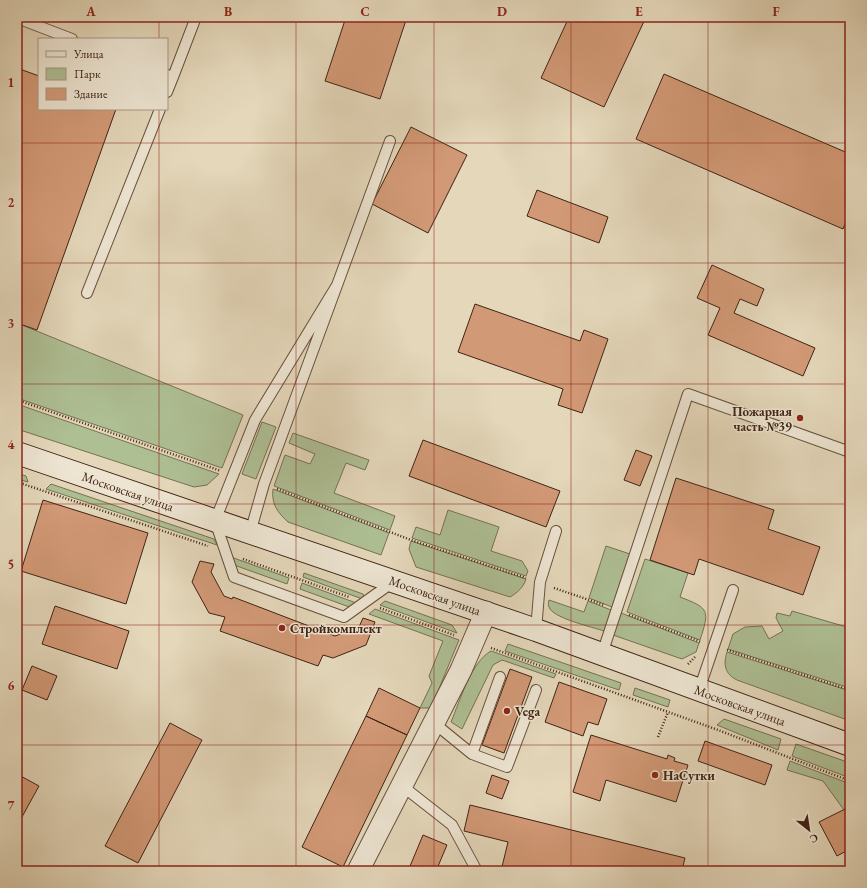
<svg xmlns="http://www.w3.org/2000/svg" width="867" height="888" viewBox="0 0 867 888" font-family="'EB Garamond',serif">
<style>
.green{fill:#aebf94;stroke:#777154}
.building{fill:#d29976;stroke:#402314}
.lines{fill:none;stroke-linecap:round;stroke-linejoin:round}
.service-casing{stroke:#69503e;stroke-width:12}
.minor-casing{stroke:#69503e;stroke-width:23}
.secondary-casing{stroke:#402314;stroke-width:24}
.path{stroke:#402314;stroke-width:2.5;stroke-dasharray:1 2;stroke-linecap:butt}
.service{stroke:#ede5d2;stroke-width:10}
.minor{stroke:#ede5d2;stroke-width:21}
.secondary{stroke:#ede5d2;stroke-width:22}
.grid{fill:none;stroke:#8f2418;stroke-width:1;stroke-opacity:0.55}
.poi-dot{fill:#8f2418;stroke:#ede5d2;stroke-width:1.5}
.labels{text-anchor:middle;stroke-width:3;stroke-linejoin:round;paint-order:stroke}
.poi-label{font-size:13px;font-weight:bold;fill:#402314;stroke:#ede5d2;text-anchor:start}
.street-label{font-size:13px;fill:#402314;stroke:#ede5d2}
.neatline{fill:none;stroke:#8f2418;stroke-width:1.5}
.grid-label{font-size:13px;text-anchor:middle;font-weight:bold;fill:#8f2418}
</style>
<rect width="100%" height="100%" fill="#e4d7ba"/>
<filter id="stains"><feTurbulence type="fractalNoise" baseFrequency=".005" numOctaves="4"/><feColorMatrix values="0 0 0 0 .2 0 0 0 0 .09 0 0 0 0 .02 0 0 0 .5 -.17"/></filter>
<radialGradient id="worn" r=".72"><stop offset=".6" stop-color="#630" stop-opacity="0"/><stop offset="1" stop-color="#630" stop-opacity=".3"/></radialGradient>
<path class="green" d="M17,323L243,415L222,468L17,398Z
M17,404L219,474L207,485L194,487L17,429Z
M262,422L276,427L256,479L242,474Z
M293,433L369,460L365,470L346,463L334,493L395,516L390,530L274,486L285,455L310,464L315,454L289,443Z
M17,473L26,476L28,482L17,479Z
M51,484L214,539L217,545L46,489Z
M273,489L389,533L381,555L288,522C278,513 271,504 273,489Z
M448,510L499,527L491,551L522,561L528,571L526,576L412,538L416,527L440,535Z
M411,541L526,579C523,588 518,592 510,597L416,567L409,549Z
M606,546L630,554L612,607L589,598Z
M231,557L289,578L287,584L234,565Z
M645,559L688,573L680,597C709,608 710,610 700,640L627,612Z
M304,573L363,594L365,600L303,577Z
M302,583L359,604L352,608L300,589Z
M549,600L584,612L588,601L611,610L604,631C592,627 557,619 550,609C548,606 548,603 549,600Z
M385,601L452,625L457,633L380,605Z
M375,609L459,640L431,708H420L432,683L429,676L443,641L369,614Z
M792,611L850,628V688L728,649L733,634L745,627L762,626L769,639L783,631L776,618L777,613L790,616Z
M621,613L699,643L696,652L682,659L613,635Z
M508,644L621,683L619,690L505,651Z
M491,651L556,674L554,678L502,660L493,665L462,729L451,722C460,701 471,662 491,651Z
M727,652L850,691V721L737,680C725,674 723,665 727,652Z
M635,688L670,700L668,707L633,695Z
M724,719L781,739L778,750L717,725Z
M796,744L850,763V778L792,756Z
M790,761L850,784C850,793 852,805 844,810L823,781L787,770Z"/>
<path class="building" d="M346,17H407L380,99L325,81Z
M569,17H646L604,107L541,78Z
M17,68L39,76V109H116L37,330L17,323Z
M664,74L850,154V211L843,229L636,139Z
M411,127L467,155L428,233L372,204Z
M537,190L608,217L599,243L527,216Z
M712,265L764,289L757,306L740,299L734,313L815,348L803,376L708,335L720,308L697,298Z
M475,304L580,341L584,330L608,339L582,413L558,405L563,389L458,352Z
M423,440L560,491L546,527L409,476Z
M636,450L652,456L640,486L624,480Z
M676,478L774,510L768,529L820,547L803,595L699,559L694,575L650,560Z
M43,500L148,533L126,604L21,571Z
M200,561L214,564L211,572L224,596L232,599L233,597L335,636L359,627L363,618L375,622L366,645L333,658L323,655L318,666L220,631L225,617L209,613L192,582Z
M55,606L129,631L117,669L42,644Z
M32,666L57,676L47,700L22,690Z
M510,669L532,677L504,753L482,745Z
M559,682L607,699L598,725L588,722L583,736L545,722Z
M379,688L420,708L407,735L366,716Z
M366,716L407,735L343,867L302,847Z
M170,723L202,740L138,863L105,846Z
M591,735L667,759L668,755L675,758L674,761L688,765L676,802L606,780L600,801L573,792Z
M705,741L772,765L765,785L698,761Z
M17,774L39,786L17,826Z
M492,775L509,781L502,799L486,793Z
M470,805L685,858L682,870L687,871H501L508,842L464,831Z
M847,808L850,813V849L837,856L819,822Z
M423,835L447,845L436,871H408Z"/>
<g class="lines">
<defs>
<path id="service" d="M17,18L72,39
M167,75L173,77L167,92
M173,77L196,17
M337,285L255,420L215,521L234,577L344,617L393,582
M87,293L160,109
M250,533L264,484L390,141
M536,630L540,582L556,531
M602,654L688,394L850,452
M500,677L472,754L507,767L536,690
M699,690L733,590
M434,723L472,754
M401,785L452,825L477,871"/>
<path id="minor" d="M358,871L461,670L486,612"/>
<path id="secondary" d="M17,453L536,630L850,745"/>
</defs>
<use href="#service" class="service-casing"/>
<use href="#minor" class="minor-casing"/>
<use href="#secondary" class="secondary-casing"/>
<path class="path" d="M17,400L221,471
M17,482L208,546
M277,489L411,540L526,578
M243,559L349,597
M554,588L604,605
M380,608L454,635
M629,615L701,642
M491,648L718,730L850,781
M727,650L850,690
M688,664L695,657
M658,737L668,712"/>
<use href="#service" class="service"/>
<use href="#minor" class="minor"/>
<use href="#secondary" class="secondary"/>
</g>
<path class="grid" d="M159,17V39M296,17V871M434,17V871M571,17V871M708,17V871M159,109V871M17,143H850M17,263H850M17,384H850M17,504H850M17,625H850M17,745H850"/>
<g class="poi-dot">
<circle cx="800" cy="418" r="4"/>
<circle cx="282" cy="628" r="4"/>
<circle cx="507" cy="711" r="4"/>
<circle cx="655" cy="775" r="4"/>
</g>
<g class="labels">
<g class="poi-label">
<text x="792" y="416" text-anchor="end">Пожарная<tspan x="792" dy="15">часть №39</tspan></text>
<text x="290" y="633">Стройкомплект</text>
<text x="515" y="716">Vega</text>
<text x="663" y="780">НаСутки</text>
</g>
<g class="street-label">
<text transform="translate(128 491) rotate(19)" y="5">Московская улица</text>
<text transform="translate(435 595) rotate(19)" y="5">Московская улица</text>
<text transform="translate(740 705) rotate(20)" y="5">Московская улица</text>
</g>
</g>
<rect width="867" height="888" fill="none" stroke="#e4d7ba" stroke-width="44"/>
<rect x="38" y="38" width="130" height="72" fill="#ede5d2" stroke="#a89786"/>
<rect x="46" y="51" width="20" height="6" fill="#ede5d2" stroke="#a89786"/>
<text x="74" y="58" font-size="12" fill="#402314">Улица</text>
<rect x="46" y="68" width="20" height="12" fill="#aebf94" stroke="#a89786"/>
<text x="74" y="78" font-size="12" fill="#402314">Парк</text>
<rect x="46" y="88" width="20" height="12" fill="#d29976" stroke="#a89786"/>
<text x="74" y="98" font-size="12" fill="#402314">Здание</text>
<g transform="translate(809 830) rotate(150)" stroke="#ede5d2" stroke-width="3" paint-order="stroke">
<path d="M0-3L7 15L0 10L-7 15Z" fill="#402314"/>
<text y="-6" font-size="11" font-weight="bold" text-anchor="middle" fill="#402314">С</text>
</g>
<rect x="22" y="22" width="823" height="844" class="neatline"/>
<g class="grid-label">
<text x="91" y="16">A</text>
<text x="228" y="16">B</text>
<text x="365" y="16">C</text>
<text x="502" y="16">D</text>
<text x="639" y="16">E</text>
<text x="776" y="16">F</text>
<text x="11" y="87">1</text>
<text x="11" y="207">2</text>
<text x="11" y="328">3</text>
<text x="11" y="449">4</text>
<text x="11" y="569">5</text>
<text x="11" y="690">6</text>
<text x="11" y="810">7</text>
</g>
<rect width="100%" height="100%" filter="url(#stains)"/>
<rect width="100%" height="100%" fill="url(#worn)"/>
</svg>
